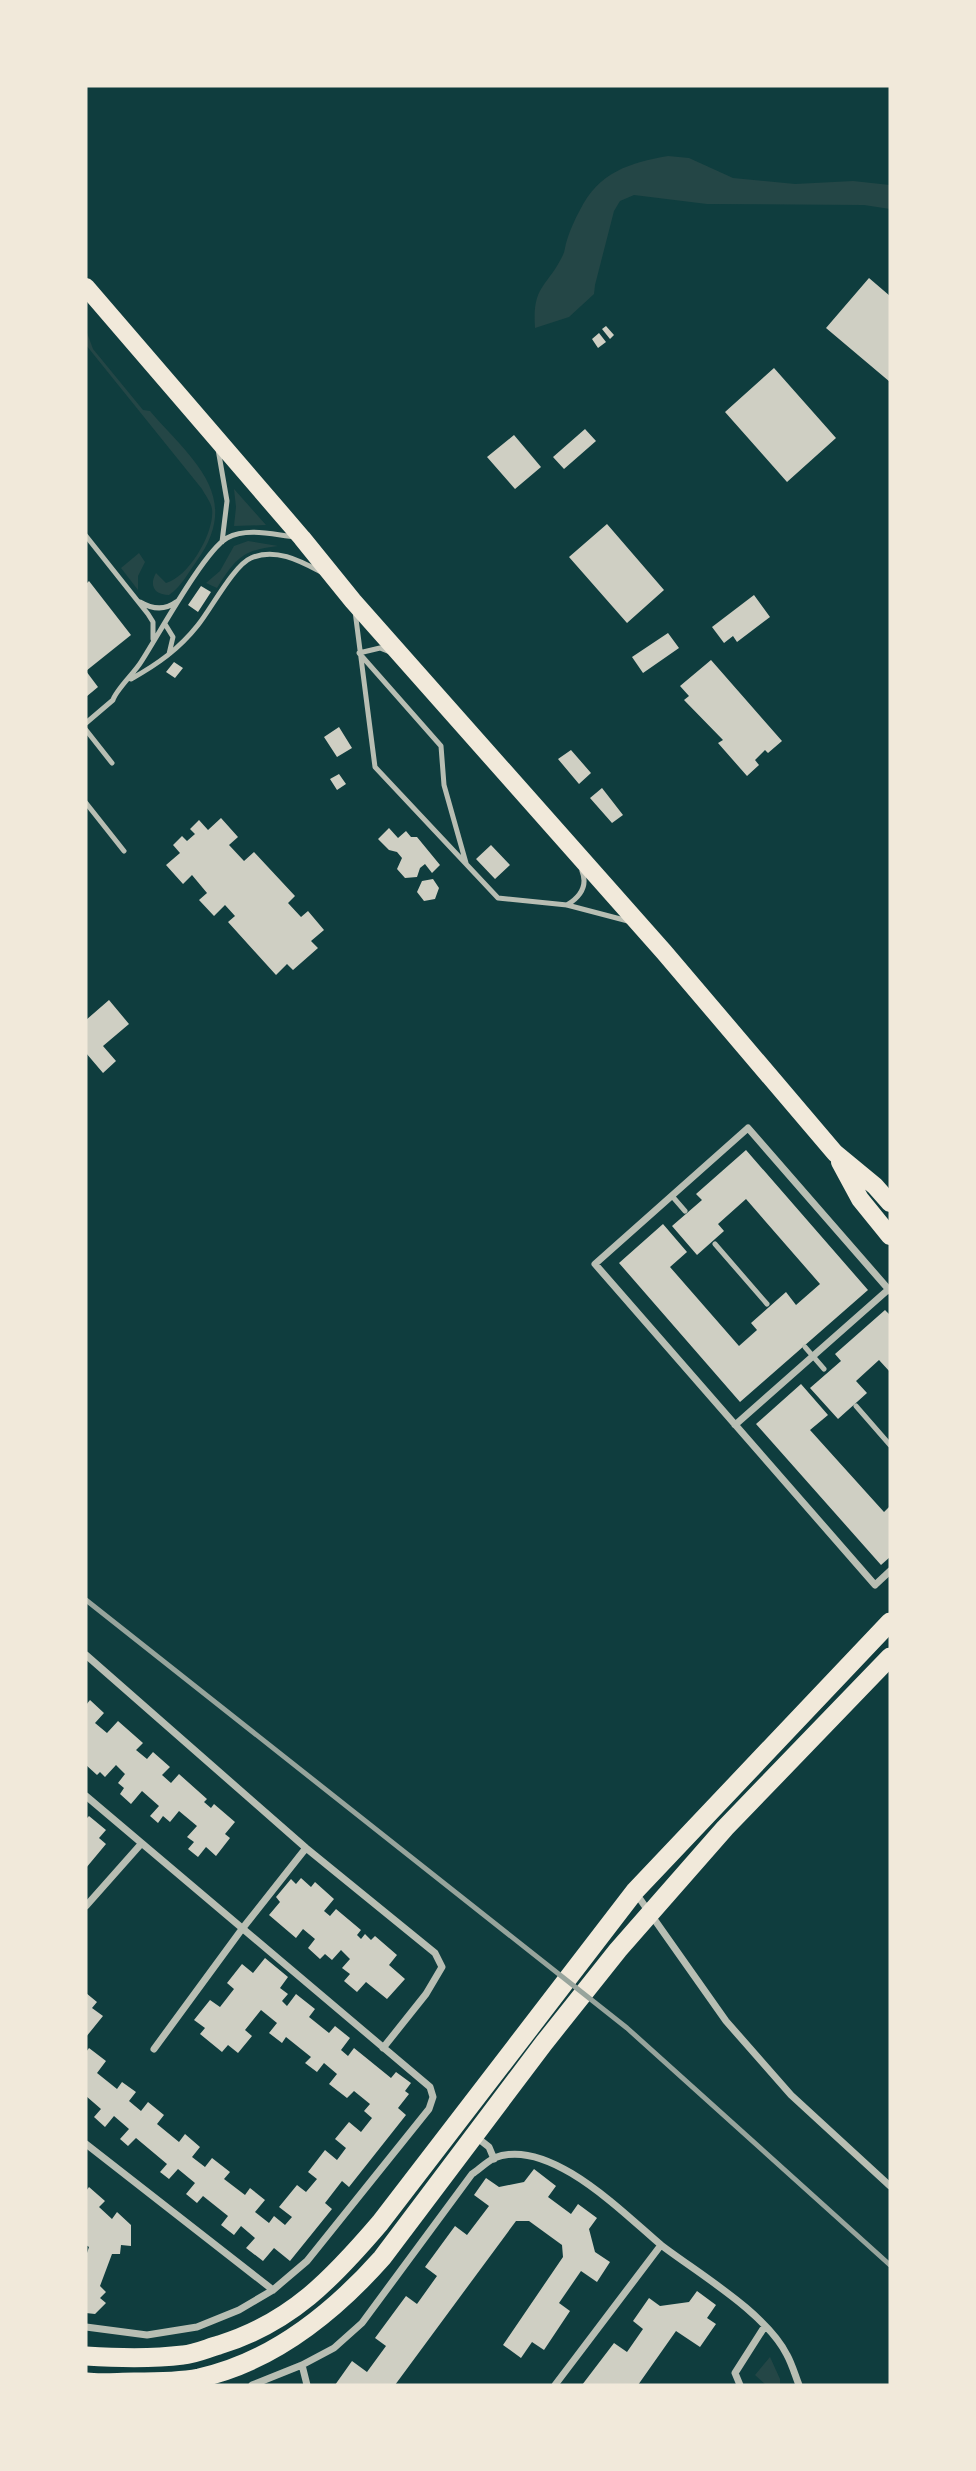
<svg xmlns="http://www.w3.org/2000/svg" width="976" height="2471" viewBox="0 0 976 2471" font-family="'Nunito Sans',sans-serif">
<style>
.green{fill:#244646}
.building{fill:#cfcfc3}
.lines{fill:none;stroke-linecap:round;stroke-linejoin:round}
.service{stroke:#b8beb3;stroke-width:5}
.minor{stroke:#b8beb3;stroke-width:7}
.primary{stroke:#f1e9da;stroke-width:18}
.trunk{stroke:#f1e9da;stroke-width:19}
.rail{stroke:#97a49c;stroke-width:5}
</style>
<rect width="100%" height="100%" fill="#0f3d3e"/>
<path class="green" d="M668,156L689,158L733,178L795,184L853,181L890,185V209L864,205L707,204L634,195L620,201L614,211L595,285L594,294L569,317L535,328C532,285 547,288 563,255C565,251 565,245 567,240C570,230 575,219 580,210C599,172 629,163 668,156Z
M86,330L93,349L143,410L150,411C192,460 244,496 196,562C188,573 181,587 169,595C154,595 149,585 156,573L166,583C189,577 215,532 212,509C211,502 205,495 202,489L86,345Z
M234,489L266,525L234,526L236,507Z
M248,541L278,546C242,550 236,558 217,588L206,583L220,571L234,546Z
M139,553L145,562L138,576V590L121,568Z
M770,2357L780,2379V2385H766L755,2375Z"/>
<path class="building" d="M869,278L890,296V382L826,328Z
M606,326L614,335L610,339L602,329Z
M599,333L606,342L598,348L592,339Z
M774,368L836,438L787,482L725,412Z
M585,429L596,441L564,469L553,457Z
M514,435L541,467L515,489L487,457Z
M607,524L664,590L627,623L569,557Z
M89,581L131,635L86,671V584Z
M201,586L211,592L198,612L188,605Z
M754,595L770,617L737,642L733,636L724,643L712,627Z
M668,633L679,648L643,673L632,657Z
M711,660L782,741L768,753L765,750L755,760L759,765L747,776L718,743L723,740L684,700L689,696L680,686Z
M174,662L183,668L175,678L166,672Z
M86,671L98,687L86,697Z
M339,727L352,748L337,757L324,737Z
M571,750L591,773L579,784L558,759Z
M339,774L346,784L337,790L330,779Z
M602,788L623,815L612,823L590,798Z
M221,818L238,837L229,845L244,861L254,852L295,896L288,903L301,917L308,911L324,930L311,941L318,948L293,970L287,964L276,975L228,922L235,916L225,905L214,916L199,900L207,893L192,875L183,884L166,865L180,853L173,845L182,836L187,841L195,834L190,829L199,820L208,830Z
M389,828L398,838L406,831L411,837H417L440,865L432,873L425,864L420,868L417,877L405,878L397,869L402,858L397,852L389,850L378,839Z
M491,845L510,865L495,879L476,859Z
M433,879L439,888L435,899L424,901L417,892L422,881Z
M109,1000L129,1024L103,1046L116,1061L103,1073L86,1053V1020Z
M746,1150L868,1290L740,1402L619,1263L663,1224L687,1252L670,1267L739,1346L757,1330L751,1323L786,1292L796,1305L820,1284L746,1199L718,1224L724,1231L697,1255L672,1226L702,1200L696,1194Z
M885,1310L890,1315V1372L879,1360L856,1381L867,1393L838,1419L810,1388L841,1361L835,1354Z
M801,1384L828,1415L810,1430L884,1512L890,1506V1557L881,1565L756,1424Z
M90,1700L104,1713L95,1723L107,1733L118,1721L143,1743L136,1750L147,1759L153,1752L170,1767L162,1775L171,1783L179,1774L207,1799L204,1802L211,1808L214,1804L235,1822L225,1834L230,1838L216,1856L206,1847L198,1857L188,1849L194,1842L187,1837L197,1826L179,1811L170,1822L163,1816L158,1823L150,1816L159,1806L142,1791L131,1804L120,1794L124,1788L118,1783L125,1774L116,1765L105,1777L100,1772L97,1775L86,1765V1705Z
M89,1816L106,1830L99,1838L106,1844L86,1868V1819Z
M301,1878L311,1887L315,1882L334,1899L324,1911L330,1916L336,1909L361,1930L357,1935L361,1939L365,1934L371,1940L375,1936L397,1955L389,1965L405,1979L387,1999L366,1982L357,1992L344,1981L350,1974L342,1968L350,1959L341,1950L332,1960L325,1954L320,1959L308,1948L315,1939L303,1929L296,1938L269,1915L280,1902L276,1897L291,1879L296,1884Z
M265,1958L288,1977L280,1988L288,1994L282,2001L287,2006L296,1994L315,2009L309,2017L329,2033L335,2026L350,2038L341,2050L348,2056L354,2048L391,2078L396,2072L411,2083L405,2091L409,2094L398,2108L406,2115L349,2187L342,2181L325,2203L332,2209L290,2261L274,2248L263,2261L246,2248L255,2238L241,2226L234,2235L221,2225L228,2216L203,2196L197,2203L186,2194L195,2183L178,2169L169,2179L160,2172L167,2164L136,2138L128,2146L120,2139L129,2129L114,2116L105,2127L94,2117L101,2109L86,2096V2052L89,2048L106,2061L97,2073L117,2089L122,2082L136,2092L129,2101L141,2111L148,2102L164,2115L157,2124L179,2142L185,2134L200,2147L192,2157L205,2167L212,2158L230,2172L224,2179L245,2195L250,2188L265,2200L255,2212L269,2223L274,2216L285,2225L292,2217L279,2207L297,2185L306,2192L317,2179L308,2172L325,2150L337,2160L346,2148L335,2139L349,2122L361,2132L372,2118L364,2111L370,2104L354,2091L347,2098L329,2084L337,2074L324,2063L317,2072L305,2063L311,2057L286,2037L282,2043L269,2033L277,2023L261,2010L245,2030L252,2036L238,2053L228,2045L222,2052L200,2034L205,2028L194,2020L210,2000L220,2007L234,1989L227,1983L242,1964L253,1973Z
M86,1993L97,2002L92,2008L103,2016L86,2037Z
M534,2169L556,2186L548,2197L571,2214L578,2204L597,2218L589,2229L595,2252L610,2262L597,2282L581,2271L559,2303L570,2311L544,2350L532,2342L521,2358L503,2345L563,2257L562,2245L529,2221H516L395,2385H335L352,2361L367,2372L386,2346L375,2338L406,2296L417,2304L437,2276L425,2267L455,2226L467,2235L489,2206L474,2195L486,2178L499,2187L524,2182Z
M89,2187L105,2201L99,2207L112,2219L117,2212L131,2225V2246L121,2245L120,2254H112L100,2286L106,2292L100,2298L106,2303L95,2314L86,2313V2256L89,2247L86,2245V2191Z
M697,2291L716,2305L707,2318L716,2324L700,2347L676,2331L638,2385H582L614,2343L627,2352L643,2329L633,2321L649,2298L660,2306L689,2302Z"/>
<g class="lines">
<path class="service" d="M218,449L227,501L222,542
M86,536L148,614L153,622V639
M140,602C152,609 164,611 176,602
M355,611L375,767L498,898L567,905L628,921
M165,624L173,637L169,654
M390,652L380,648L359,653L441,746L444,785L466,863
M131,679C158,664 179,649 198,625C211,609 234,565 251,558C276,547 302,562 323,573
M86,723L113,700C115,691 135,672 141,662C158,636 204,551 227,538C248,527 274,535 296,537
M86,730L112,763
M86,803L124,851
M567,905C580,897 588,886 582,871
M672,1196L685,1211
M715,1244L767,1304
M805,1347L824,1369
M856,1406L890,1445"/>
<path class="minor" d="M890,1291L748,1128L595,1264L875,1585L890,1571
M735,1425L890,1288
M86,1655L306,1848L435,1953L442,1967L426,1994L383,2048
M86,1796L430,2087L433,2097L429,2109L307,2261L273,2290L239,2310L197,2327L147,2335L86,2327
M635,1892L726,2021L791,2095L890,2186
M86,1906L141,1844
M154,2049L242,1929L306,1848
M475,2136L489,2147L494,2159
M86,2144L273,2290
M302,2365L307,2385
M252,2385L302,2365L334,2348L362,2323L472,2174C479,2169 487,2162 494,2158C549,2136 623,2213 661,2245
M555,2385L661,2245C699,2274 766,2313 787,2355C792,2364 795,2375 799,2385
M740,2385L735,2373L765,2326"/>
<path class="primary" d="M86,287L302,538L353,601L664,952L835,1153L875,1186L890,1203
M840,1162L860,1199L890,1236"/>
<path class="trunk" d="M86,2356C118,2358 151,2359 183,2355C195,2354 208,2348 219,2345C291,2323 333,2278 380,2223L635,1891L890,1622
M86,2382C102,2384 118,2382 134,2382C156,2382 178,2382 199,2378C273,2362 333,2313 382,2258L544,2043L618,1950L725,1828L890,1657"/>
<path class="rail" d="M86,1600L627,2028L890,2265"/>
</g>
<rect width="976" height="2471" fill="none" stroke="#f1e9da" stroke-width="175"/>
</svg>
